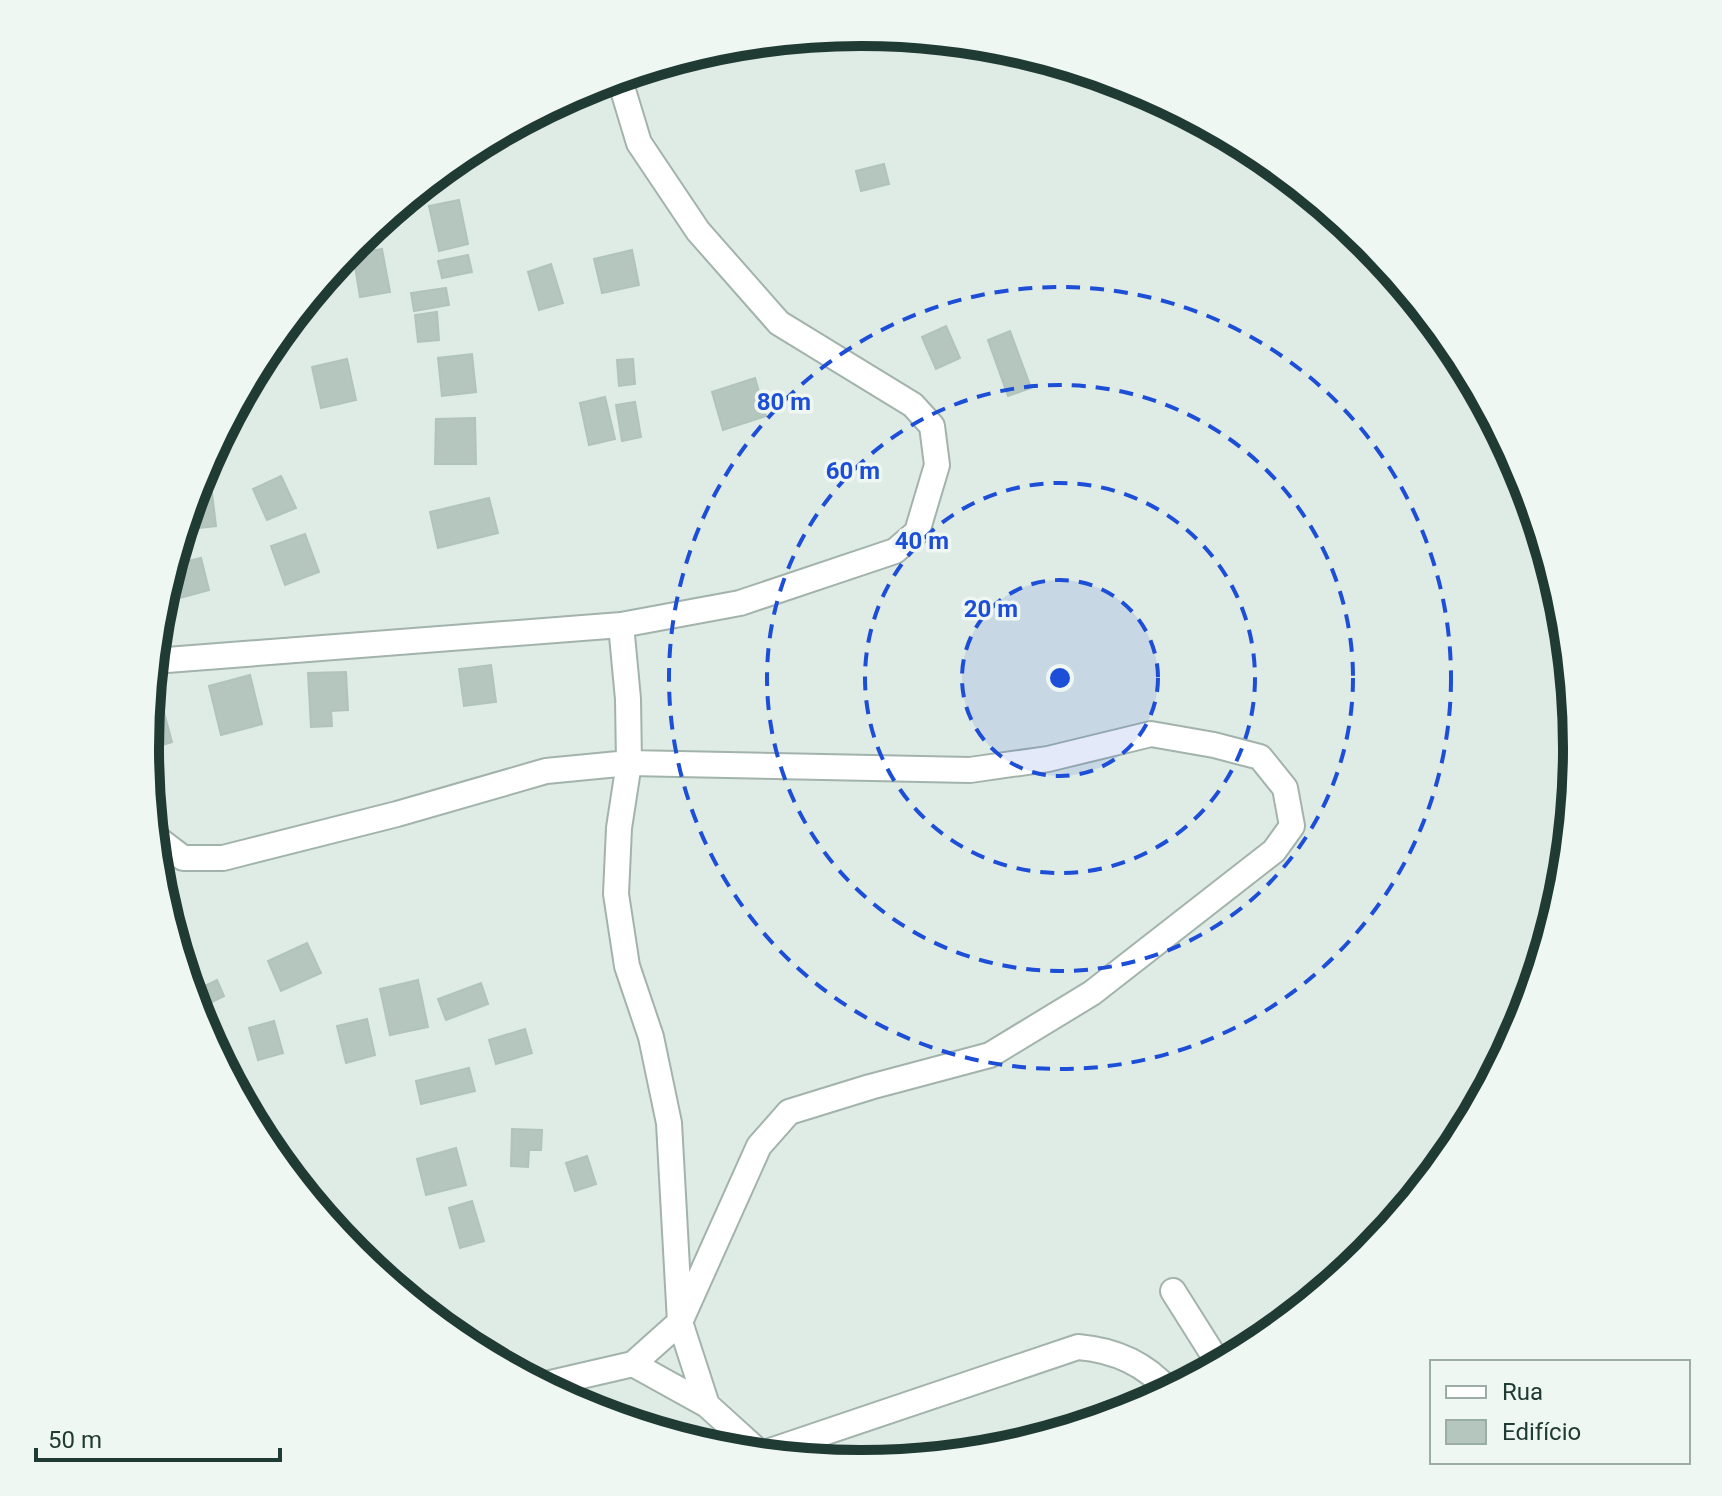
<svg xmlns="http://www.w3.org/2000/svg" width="1722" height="1496" viewBox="0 0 1722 1496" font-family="Roboto,sans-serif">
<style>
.building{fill:#b4c6be;stroke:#b1c4bc;stroke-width:2}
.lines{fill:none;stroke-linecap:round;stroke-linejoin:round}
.street-casing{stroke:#a2b3ac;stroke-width:28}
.street{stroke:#fff;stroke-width:24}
.ring{fill:none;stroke:#1d4ed8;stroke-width:4;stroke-dasharray:14 10}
.rim{fill:none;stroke:#203b33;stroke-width:10}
.centre{fill:#1d4ed8;stroke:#eff7f3;stroke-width:4}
.ring-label{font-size:24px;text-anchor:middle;font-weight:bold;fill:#1d4ed8;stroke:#eff7f3;stroke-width:7;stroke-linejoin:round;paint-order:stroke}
</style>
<rect width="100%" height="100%" fill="#dfebe5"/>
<path class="building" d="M884,164L889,184L861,191L856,171Z
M459,200L468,244L439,251L429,206Z
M377,224L381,236L350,248L355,241Z
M382,249L390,292L360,297L353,254Z
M632,250L639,285L602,293L594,259Z
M468,255L472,272L442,278L438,261Z
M551,264L563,303L539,310L528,272Z
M446,288L449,305L414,311L411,293Z
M437,312L439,340L418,342L415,315Z
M946,326L960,358L936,369L922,337Z
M1010,331L1031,388L1008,396L988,340Z
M472,354L476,392L442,396L438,358Z
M347,359L356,400L321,408L312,367Z
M633,359L635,384L619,386L617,360Z
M755,378L766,416L723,430L712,392Z
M605,397L615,439L589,445L580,403Z
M635,402L641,437L622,441L616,405Z
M475,418L476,464H435L436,419Z
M281,476L296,508L267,520L253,489Z
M212,493L216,526L190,529L189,510L193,495Z
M489,498L498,533L438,548L430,512Z
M305,534L319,572L285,585L271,546Z
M180,537L188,561L201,558L209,590L176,599L170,572Z
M491,665L496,702L464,706L459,669Z
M346,672L348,710L331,711L332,726L311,727L308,673Z
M250,675L262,724L221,735L209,686Z
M159,694L172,742L145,750L150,696Z
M307,943L321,973L281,991L268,961Z
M217,980L224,996L202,1007L194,991Z
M418,980L428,1027L390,1035L380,989Z
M481,983L488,1004L446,1020L438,999Z
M367,1019L375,1055L346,1063L337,1026Z
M274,1021L283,1053L258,1060L249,1028Z
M525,1029L532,1053L496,1064L489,1040Z
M469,1068L475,1091L421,1104L416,1081Z
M512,1129L542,1130L541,1150H529L528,1167L511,1166Z
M456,1148L466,1185L426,1195L417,1159Z
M587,1156L596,1184L575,1191L566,1163Z
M472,1201L484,1241L460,1248L449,1208Z"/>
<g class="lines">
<defs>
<path id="street" d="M621,625L628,699L629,763L619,828L616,894L627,966L651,1037L669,1123L680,1322L707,1405
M154,661L621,625L740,603L895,551L917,532L937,465L932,426L913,405L779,323L698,231L639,143L619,77
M154,836L183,858H223L397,814L546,771L629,763L970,770L1048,759L1151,734L1214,745L1260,757L1285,788L1292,826L1274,851L1092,993L990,1055L870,1087L789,1112L759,1146L680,1322L633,1364
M1173,1291L1219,1364
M542,1385L633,1364L707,1405L761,1454
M761,1454L1078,1347C1114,1350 1145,1363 1169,1391"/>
</defs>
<use href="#street" class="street-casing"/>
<use href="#street" class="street"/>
</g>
<circle cx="1060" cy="678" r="98" fill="#1d4ed8" fill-opacity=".12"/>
<g class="ring">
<circle cx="1060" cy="678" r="98"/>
<circle cx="1060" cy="678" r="195"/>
<circle cx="1060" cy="678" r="293"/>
<circle cx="1060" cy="678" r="391"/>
</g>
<path d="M0 0H1722V1496H0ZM159 748a702 702 0 1 1 1404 0a702 702 0 1 1-1404 0Z" fill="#eff7f3" fill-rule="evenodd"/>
<path class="rim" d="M159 748a702 702 0 1 1 1404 0a702 702 0 1 1-1404 0Z"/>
<circle cx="1060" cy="678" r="12" class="centre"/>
<g class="ring-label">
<text x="784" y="410">80 m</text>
<text x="853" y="479">60 m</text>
<text x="922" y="549">40 m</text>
<text x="991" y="617">20 m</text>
</g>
<rect x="1430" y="1360" width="260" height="104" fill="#eff7f3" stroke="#9caca6" stroke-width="2"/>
<rect x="1446" y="1386" width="40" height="12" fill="#ffffff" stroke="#9caca6" stroke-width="2"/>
<text x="1502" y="1400" font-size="24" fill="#203b33">Rua</text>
<rect x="1446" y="1420" width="40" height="24" fill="#b4c6be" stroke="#9caca6" stroke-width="2"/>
<text x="1502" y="1440" font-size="24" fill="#203b33">Edifício</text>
<path d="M36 1448v12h244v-12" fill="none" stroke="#203b33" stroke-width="4"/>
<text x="48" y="1448" font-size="24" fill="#203b33" stroke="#eff7f3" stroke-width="6" paint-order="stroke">50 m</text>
</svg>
